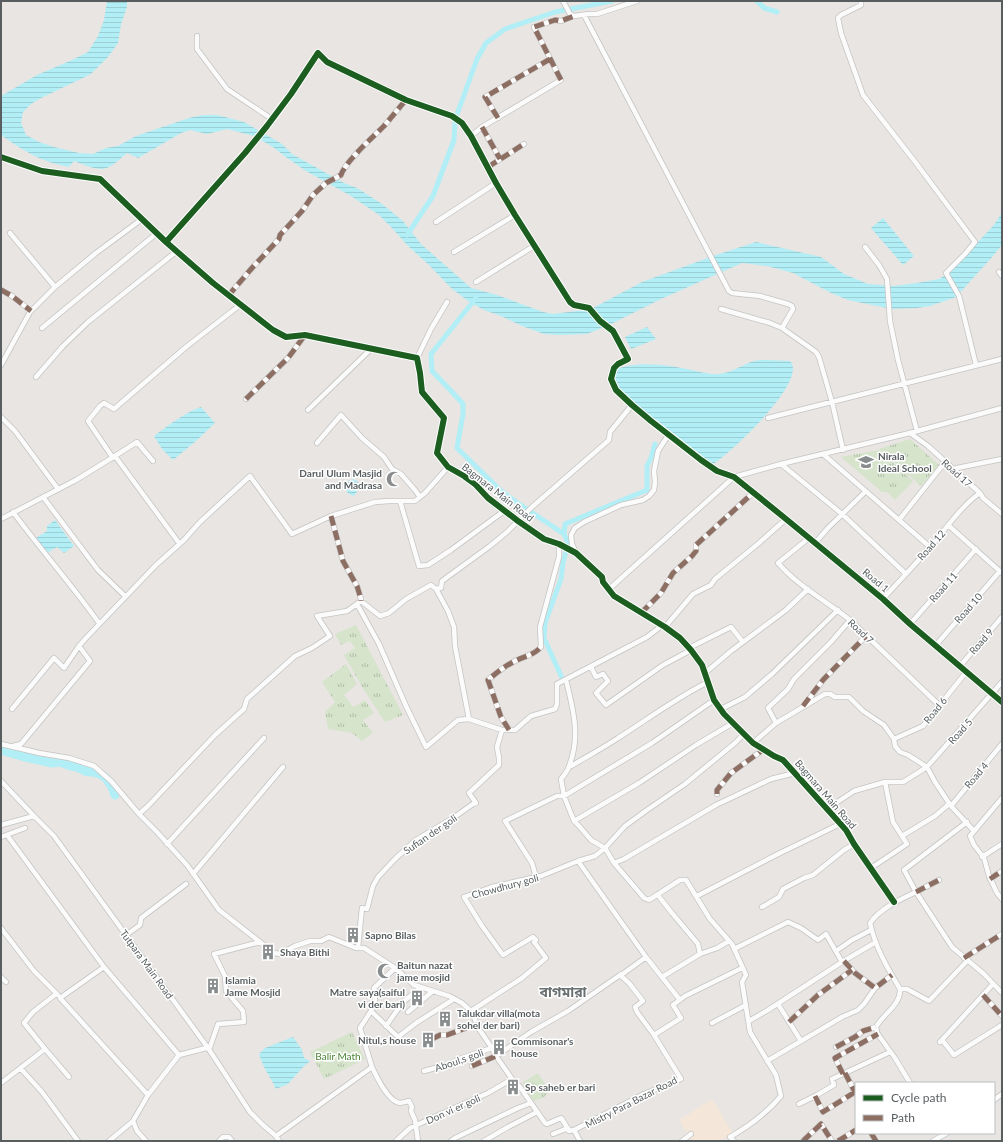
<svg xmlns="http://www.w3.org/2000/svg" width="1003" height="1142" viewBox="0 0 1003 1142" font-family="Lato,'Noto Sans Bengali',sans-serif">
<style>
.commercial{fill:#f4e6d9}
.grass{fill:url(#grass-tufts)}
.water{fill:url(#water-rules)}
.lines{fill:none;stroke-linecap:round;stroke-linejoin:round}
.stream{stroke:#b2eef6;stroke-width:1.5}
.canal{stroke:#b2eef6;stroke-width:5}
.river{stroke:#b2eef6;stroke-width:9}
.minor-casing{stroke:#c3c4c3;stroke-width:6}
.minor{stroke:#fcfbfb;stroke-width:4.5}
.quiet{stroke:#8d6e63;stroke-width:5;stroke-dasharray:10 5;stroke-linecap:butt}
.cycleway-casing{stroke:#fff;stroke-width:8}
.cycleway{stroke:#1b5e20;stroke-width:6}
.labels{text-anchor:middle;stroke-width:3;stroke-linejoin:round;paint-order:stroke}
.poi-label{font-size:10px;font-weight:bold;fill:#585e60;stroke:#fff;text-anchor:start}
.street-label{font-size:10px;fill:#585e60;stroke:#fff}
.park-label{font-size:10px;fill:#498334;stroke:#fff}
.district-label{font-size:14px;font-weight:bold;fill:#697072;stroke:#fff}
</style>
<defs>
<pattern id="grass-tufts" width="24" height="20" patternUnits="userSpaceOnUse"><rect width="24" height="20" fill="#d6e4cc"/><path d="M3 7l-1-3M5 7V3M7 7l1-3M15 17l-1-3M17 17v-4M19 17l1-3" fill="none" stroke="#b0bca9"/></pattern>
<pattern id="water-rules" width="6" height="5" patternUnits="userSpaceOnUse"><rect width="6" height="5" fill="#b2eef6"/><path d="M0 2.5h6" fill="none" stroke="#9bced5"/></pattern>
</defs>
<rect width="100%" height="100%" fill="#e8e5e2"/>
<path class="commercial" d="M712,1099L733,1133L720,1141H692L679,1120Z"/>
<path class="grass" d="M910,439L939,465L921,486L879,449Z
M879,450L913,481L895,500L887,492H882L841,457Z
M356,625L403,715L385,722L362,687L344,655L355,648L350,641L341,645L335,634Z
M346,664L357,684L344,695L353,707L365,700L374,713L363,720L373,733L362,741L352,733L328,729L325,712L335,702L322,682Z
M352,1032L365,1059L324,1079L310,1052Z
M538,1073L546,1085L549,1092L543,1098L534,1101L528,1093L522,1083Z"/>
<path class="water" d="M107,1H127V7L121,24L118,43L108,57L91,74L41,98L31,104L23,112L21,123L26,135L39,142L54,147L79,153L93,154L106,148L118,146L136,136L189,118L203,115H217L244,122L282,144L292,154L344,183L357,188L382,204L403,221L421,244L471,288L497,295L543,312L553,314L584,310L593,308L642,282L716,255L756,242L821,257L844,274L868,284L894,286L917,283L939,279L949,273L993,226L1002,213V245L993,256L956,297L930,306L917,308L892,309L848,300L831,293L793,273L767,266L742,263L661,299L609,325L587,334L559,335L544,334L522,326L501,316L484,310L468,301L451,288L429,265L408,246L392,228L379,215L351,196L306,171L283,155L273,147L254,136L227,129L207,134L190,130L181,133L138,158L127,153C121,158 110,169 102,169C93,169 82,164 74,161L69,167C42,162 23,151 1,135V96L37,75L72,60L88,52L98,36L104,20Z
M883,218L914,256L903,265L871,228Z
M647,327L656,339L631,349L625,337Z
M767,360L790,361C809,380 730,454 713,464L706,462L650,419L619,390L613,379L615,370C636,360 669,365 692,370C701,372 710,375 719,374C731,373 740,366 751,362C756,360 761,360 767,360Z
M201,407L215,423L196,441L173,460L162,449L154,436C169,425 184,413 201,407Z
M353,479L358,482L360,487L354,496L349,494L343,487L347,482Z
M55,520L74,546L64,553L57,547L47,553L36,538L47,531V526Z
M293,1037L302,1050L304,1058L310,1061L304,1066L288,1084L276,1089C270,1076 263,1068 259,1054L265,1048Z"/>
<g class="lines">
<path class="stream" d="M1,832L2,831"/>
<path class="canal" d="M757,1L764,8L777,12
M407,235L433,196L454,140L455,120L477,59L486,43L505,29L555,12L612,1
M476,298L431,354L432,371L454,394L463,404V414L457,448L500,490L516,502L564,534
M562,678L544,638L545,623L561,579L563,563L568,543L564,534L565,524L647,490V466L651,458L655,444"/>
<path class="river" d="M1,750L25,757L52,763L60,762L71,766L77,767L85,771L90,772H92L100,774L106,778L112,787L115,795"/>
<defs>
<path id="minor" d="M563,1L570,14L574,16L589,14H597L637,1
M861,1V5L841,15L838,18L841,33L863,95L916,163L975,242L965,254L946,273L959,296L976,365
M584,15L729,291L732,293L760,296L788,304L792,306L793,309L782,328
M197,36V49L227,89L272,119
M498,118L485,97L550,59
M482,127L500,159
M471,136L482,127L561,80L534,27L555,20L561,21L574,16
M1,157L42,171L100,179L166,242L213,283L273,330L286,337L305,335L417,358L420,373L422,392L444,418L437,453L448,467L464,476L475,484L488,498L518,521L544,539L559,544L576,553L602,577L603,582L614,596L665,627L680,638L691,650L702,665L714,700L724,714L753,743L774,756L783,760L846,830L854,844L894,902
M488,167L524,144
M436,222L496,183
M10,233L55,287
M166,242L245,153L267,126L291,94L318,53L327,62L406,100L452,116L462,123L471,136L496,183L515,215L570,302L574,305L589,308L600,321L613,331L628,359L618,364L614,368L611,379L616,390L632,405L651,421L701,460L717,471L734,477L786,519L883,599L910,624L1002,702
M865,247L879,265L887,279L890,321L898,360L917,431
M454,252L515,215
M999,272L1002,276
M476,282L534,246
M1,290L12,296L31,311
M228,296L252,268L279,239L280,235L302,211L313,195L326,183L341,175C345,162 373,137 384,126C391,118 398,109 406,100
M721,309L770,323L782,328L816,352L819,357L832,402L843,450
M42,328L157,233
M417,358L431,329L447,302
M1,365L30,312L55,287L96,253L142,219
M36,377L63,346L88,322L177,251
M246,399L288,358L305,335
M308,410L372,348
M1,417L15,431L58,489
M768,418L1002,359
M910,433L928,446L980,493L983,498L1002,514
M317,443L341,415L362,438L384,457L392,469L401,474L415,490L420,497
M823,454L930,547
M115,456L137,442L153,461
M113,458L88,421L100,406L104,403L114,409L186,347L240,305
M781,464L842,514L906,574
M953,470L957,468L1002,459
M43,497L98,570L125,596
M400,501L419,566L428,565L451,550L504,511
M13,512C41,550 72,585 99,623
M331,516L343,561L357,586L361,599V601
M1,519L76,480L115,456L179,543
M899,520L945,462
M948,525L1002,573
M809,538L778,563C798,586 826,601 850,620L939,705
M815,543L828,528L865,492
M576,553L572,544L571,535L575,528L584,522L621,505L643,500L649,496L654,490L655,482L654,471L658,451L669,434
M436,589L448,611L454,627L455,646L469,719
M608,590L734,477L781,464L910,433L1002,408
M883,599C898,582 915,565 930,547C945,530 962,505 980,493
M357,604L379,644L406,706L426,747L458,720L469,719L502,730H515L531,716L555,709L557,704V684L647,637L660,627H665L693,594L711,585L715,579L759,543L786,519
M641,613L661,593L673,573L692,556L696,551V545L754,492
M910,624L976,549
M936,645L1000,571
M689,648L731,627L743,642
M960,666L1002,617
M591,667L596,677L603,674L608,681L596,693L606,705L663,665L691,650
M705,673L731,651L786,610L808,589
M566,680C573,709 581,737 569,766C568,771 564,775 561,779L564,796L574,821L579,826L591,840L605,848L614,863L644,898L649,900L680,880H686L710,919L732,944L746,975L742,982L750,1032L776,1075L781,1096C767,1113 749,1126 730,1137L734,1141
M805,705L823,680L866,636
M12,709L54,658L64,668L79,646
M721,709L745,697L772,674L838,610
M776,723L768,708L788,689L794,679L831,642L850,620
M509,730L501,717L488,680C496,673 505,666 515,661C525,656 534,655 541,647L540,627L559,557V544
M894,739L923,726L967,671
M753,743L776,723L825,694H830L835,697H849L863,711L884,725L894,739L895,746L900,752L908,755L927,767L935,782L951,806L974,831
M1,744L39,753L69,758L94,766L111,781L139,814L157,832L187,865L219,910L274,953L280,954L295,946L310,941H321L329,937L356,948H364L395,968L414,985L449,996L462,1003L473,1013L477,1026L492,1048L496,1056L512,1079L520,1087L545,1123L547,1124L561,1118L562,1119L569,1131L574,1130L644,1094L681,1079L654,1035L637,1012L635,1007L643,1001L629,983L620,975
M13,746L21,744L90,661L79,646L86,638L156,565L184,540L200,522L250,476L292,534L331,516L375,502L389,501H415L425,493L448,467
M569,767L573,765C588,756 603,748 618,738C648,719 676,698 708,682
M1,781L34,816
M717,794V790L731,773L764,749
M1002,798L970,836L974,845L984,858L989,876L997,893L1002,899
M951,806L1002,744
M827,809L854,791L885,782H903L927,767L1002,682
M139,814L148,806L215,735L244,709L247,699L295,656L312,648L330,636L317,616L347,611L361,601L380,616L389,613L406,599L431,585L436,589L441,588L442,581L490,546L507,532L532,507L609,440L610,432L632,405
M574,821L639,783L696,745L733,723
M1,825L34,816L54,836L208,1048L250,1112L263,1125L276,1136L279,1141
M7,835L104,967L179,1055
M902,836L935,816L949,804
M1,837L25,828
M167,844L264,738
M605,848L625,826L647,810L685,784L735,743L744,734
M982,857L1002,844
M578,861L646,957L680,1000
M614,863L624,859L716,805L771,779L795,773
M871,868L907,844L893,822L885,782
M193,874L283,767
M536,877L532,863L505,821L557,796H564L652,743L714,700
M990,879L1002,871
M939,880L916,892L904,870L967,822
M658,894L660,898L672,913L698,944L700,954
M697,896L778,854L840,824
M762,907L779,897L783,889L804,878L813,875L844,850L854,844
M1,928L34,971L58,995
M126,935L140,925L141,918L186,884
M358,947L362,908L367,909L373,886L378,877L396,858L416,840L453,818L473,804L476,803L469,793L499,765V758L497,747L502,730
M734,949L788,922L801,928L818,940L826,934L842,962L768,1010L749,1021
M836,951L852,940L871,930
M964,958L1002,934
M844,961L855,973L875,988L892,975
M842,962L876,942
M104,967L60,998L148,1095
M1,977L6,982
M662,977L700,954L717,948L729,941
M900,989H907L929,1001L967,961
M983,995L1002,1016
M778,1004L801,1041
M371,1011L398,1037L416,1023L454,999
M471,1011L522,978L546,958L534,942L536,940L533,937L503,955L482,926L464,897L492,887L541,876L578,861L595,856L605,848
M408,1012L433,991
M789,1022L818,995L852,970
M712,1023L746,1005
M386,1026L403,1002L421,987
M654,1035L681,1018L673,1005L685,996L742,968
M432,1039L440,1035H447L471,1026L477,1025
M942,1040L954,1055L1002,1025
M940,1042L993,984
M836,1047L855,1037L863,1031L876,1027
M45,1049L69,1077
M767,1061L842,1017L858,1010L864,1004L875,988
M472,1066L496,1056L531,1032L568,1011L620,975L624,973L646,957
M372,1067C377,1077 387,1100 399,1103C402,1103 405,1102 409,1101L412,1107L411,1111L415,1120L418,1141
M21,1069L42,1092L78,1141
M424,1071L450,1064L462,1058L492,1048
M845,1073L856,1094
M843,1074L835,1058L878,1034
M1,1083L45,1049L24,1023L33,1012L56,994
M910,1083L895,1058L877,1033L876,1027C883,1014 901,1005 900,989C888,969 875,947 870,923C881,908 899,900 916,892L952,947L984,974L1002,993
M815,1096L823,1112L855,1092
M994,1100L1002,1094
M799,1104L817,1095L834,1085L832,1079L890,1052
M574,1130L580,1141
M871,1133L876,1141
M553,1134L568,1128
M276,1136L372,1067L360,1028L371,1011L375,1001L374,988L395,968
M109,1141L133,1121
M146,1141L137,1131L133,1121L148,1095L179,1055L210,1047L218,1024L244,1022L243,1011L226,991L225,976L214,954L260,942
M219,1141L223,1137H229L232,1141
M396,1141L410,1128L488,1093L512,1079
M451,1141L455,1138L518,1108L531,1103
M484,1141L508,1127L537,1112
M682,1141L691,1134
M803,1141L821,1124L832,1141
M838,1141L856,1130
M933,1141L947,1133"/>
</defs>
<use href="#minor" class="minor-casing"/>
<use href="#minor" class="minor"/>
<path class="quiet" d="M561,80L534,27L555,20L561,21L574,16
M498,118L485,97L550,59
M482,127L500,159
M488,167L524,144
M1,290L12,296L31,311
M228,296L252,268L279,239L280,235L302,211L313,195L326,183L341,175C345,162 373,137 384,126C391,118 398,109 406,100
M246,399L288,358L305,335
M331,516L343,561L357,586L361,599V601
M641,613L661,593L673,573L692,556L696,551V545L754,492
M803,706L823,680L866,636
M509,730L501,717L488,680C496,673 505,666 515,661C525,656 534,655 541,647
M717,794V790L731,773L764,749
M990,879L1002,871
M916,892L939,880
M964,958L1002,934
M844,961L855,973L875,988L892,975
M983,995L1002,1016
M789,1022L818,995L852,970
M432,1039L440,1035H447L471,1026L477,1025
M836,1047L855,1037L863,1031L876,1027
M472,1066L496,1056
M845,1073L856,1094
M843,1074L835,1058L878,1034
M815,1096L823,1112L855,1092
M871,1133L876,1141
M803,1141L821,1124L832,1141
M838,1141L856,1130"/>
<defs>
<path id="cycleway" d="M1,157L42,171L100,179L166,242L213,283L273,330L286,337L305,335L417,358L420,373L422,392L444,418L437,453L448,467L464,476L475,484L488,498L518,521L544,539L559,544L576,553L602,577L603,582L614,596L665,627L680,638L691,650L702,665L714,700L724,714L753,743L774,756L783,760L846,830L854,844L894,902
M166,242L245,153L267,126L291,94L318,53L327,62L406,100L452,116L462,123L471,136L496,183L515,215L570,302L574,305L589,308L600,321L613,331L628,359L618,364L614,368L611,379L616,390L632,405L651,421L701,460L717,471L734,477L786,519L883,599L910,624L1002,702"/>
</defs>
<use href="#cycleway" class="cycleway-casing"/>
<use href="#cycleway" class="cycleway"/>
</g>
<defs>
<symbol id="school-bare" viewBox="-9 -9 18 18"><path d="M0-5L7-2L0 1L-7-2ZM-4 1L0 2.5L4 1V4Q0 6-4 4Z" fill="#8a8d8e" stroke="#fff" stroke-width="2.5" paint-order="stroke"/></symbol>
<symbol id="mosque-bare" viewBox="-9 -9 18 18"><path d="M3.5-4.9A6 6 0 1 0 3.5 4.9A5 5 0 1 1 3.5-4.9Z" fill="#8a8d8e" stroke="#fff" stroke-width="2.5" paint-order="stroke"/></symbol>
<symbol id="building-bare" viewBox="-9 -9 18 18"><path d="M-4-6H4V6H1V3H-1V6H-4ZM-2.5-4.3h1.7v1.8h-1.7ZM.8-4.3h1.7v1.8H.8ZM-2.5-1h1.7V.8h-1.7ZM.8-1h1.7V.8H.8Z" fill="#8a8d8e" stroke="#fff" stroke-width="2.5" paint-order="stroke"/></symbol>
</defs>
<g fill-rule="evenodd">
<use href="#school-bare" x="855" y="451" width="22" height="22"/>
<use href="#mosque-bare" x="383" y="468" width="22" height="22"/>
<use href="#building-bare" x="342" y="924" width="22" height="22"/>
<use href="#building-bare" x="257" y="941" width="22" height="22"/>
<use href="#mosque-bare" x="374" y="960" width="22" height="22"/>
<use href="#building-bare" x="202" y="975" width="22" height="22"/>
<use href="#building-bare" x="406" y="987" width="22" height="22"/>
<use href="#building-bare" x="434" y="1008" width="22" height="22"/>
<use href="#building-bare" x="417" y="1029" width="22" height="22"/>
<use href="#building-bare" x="488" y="1036" width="22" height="22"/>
<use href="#building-bare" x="502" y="1076" width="22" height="22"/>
</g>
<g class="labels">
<g class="poi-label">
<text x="878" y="460">Nirala<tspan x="878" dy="12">Ideal School</tspan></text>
<text x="382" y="477" text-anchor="end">Darul Ulum Masjid<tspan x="382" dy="12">and Madrasa</tspan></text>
<text x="365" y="939">Sapno Bilas</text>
<text x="280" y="956">Shaya Bithi</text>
<text x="397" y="969">Baitun nazat<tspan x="397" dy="12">jame mosjid</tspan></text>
<text x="225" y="984">Islamia<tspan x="225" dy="12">Jame Mosjid</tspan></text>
<text x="405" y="996" text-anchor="end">Matre saya(saiful<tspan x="405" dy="12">vi der bari)</tspan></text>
<text x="457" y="1017">Talukdar villa(mota<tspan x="457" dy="12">sohel der bari)</tspan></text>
<text x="416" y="1044" text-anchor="end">Nitul,s house</text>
<text x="511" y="1045">Commisonar's<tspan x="511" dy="12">house</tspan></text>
<text x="525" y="1091">Sp saheb er bari</text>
</g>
<g class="street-label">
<text transform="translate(957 473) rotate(42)" y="4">Road 17</text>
<text transform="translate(498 492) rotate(38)" y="4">Bagmara Main Road</text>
<text transform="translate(931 545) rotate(-49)" y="4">Road 12</text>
<text transform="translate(876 580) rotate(40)" y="4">Road 1</text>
<text transform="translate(943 587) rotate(-49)" y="4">Road 11</text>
<text transform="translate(968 608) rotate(-49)" y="4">Road 10</text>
<text transform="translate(861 631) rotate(43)" y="4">Road 7</text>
<text transform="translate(981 641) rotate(-49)" y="4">Road 9</text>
<text transform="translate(935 710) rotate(-51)" y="4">Road 6</text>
<text transform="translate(960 731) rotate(-48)" y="4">Road 5</text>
<text transform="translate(976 775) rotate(-50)" y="4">Road 4</text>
<text transform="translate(826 794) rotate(49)" y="4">Bagmara Main Road</text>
<text transform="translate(430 834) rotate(-34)" y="4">Sufian der goli</text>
<text transform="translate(505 886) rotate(-15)" y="4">Chowdhury goli</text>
<text transform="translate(147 964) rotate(54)" y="4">Tutpara Main Road</text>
<text transform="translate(459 1060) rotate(-19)" y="4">Aboul,s goli</text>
<text transform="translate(631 1102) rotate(-27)" y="4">Mistry Para Bazar Road</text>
<text transform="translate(453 1109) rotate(-24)" y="4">Don vi er goli</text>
</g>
<g class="park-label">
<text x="338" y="1060">Balir Math</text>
</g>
<g class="district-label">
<text x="563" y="997">বাগমারা</text>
</g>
</g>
<rect width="1003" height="1142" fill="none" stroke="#585e60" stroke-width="4"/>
<rect x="855" y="1082" width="140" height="52" fill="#ffffff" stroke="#bcbfbf"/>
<rect x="863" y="1095" width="20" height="6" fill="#1b5e20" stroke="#bcbfbf"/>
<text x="891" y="1102" font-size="12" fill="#585e60">Cycle path</text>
<rect x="863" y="1115" width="20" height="6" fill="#8d6e63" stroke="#bcbfbf"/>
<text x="891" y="1122" font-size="12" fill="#585e60">Path</text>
</svg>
